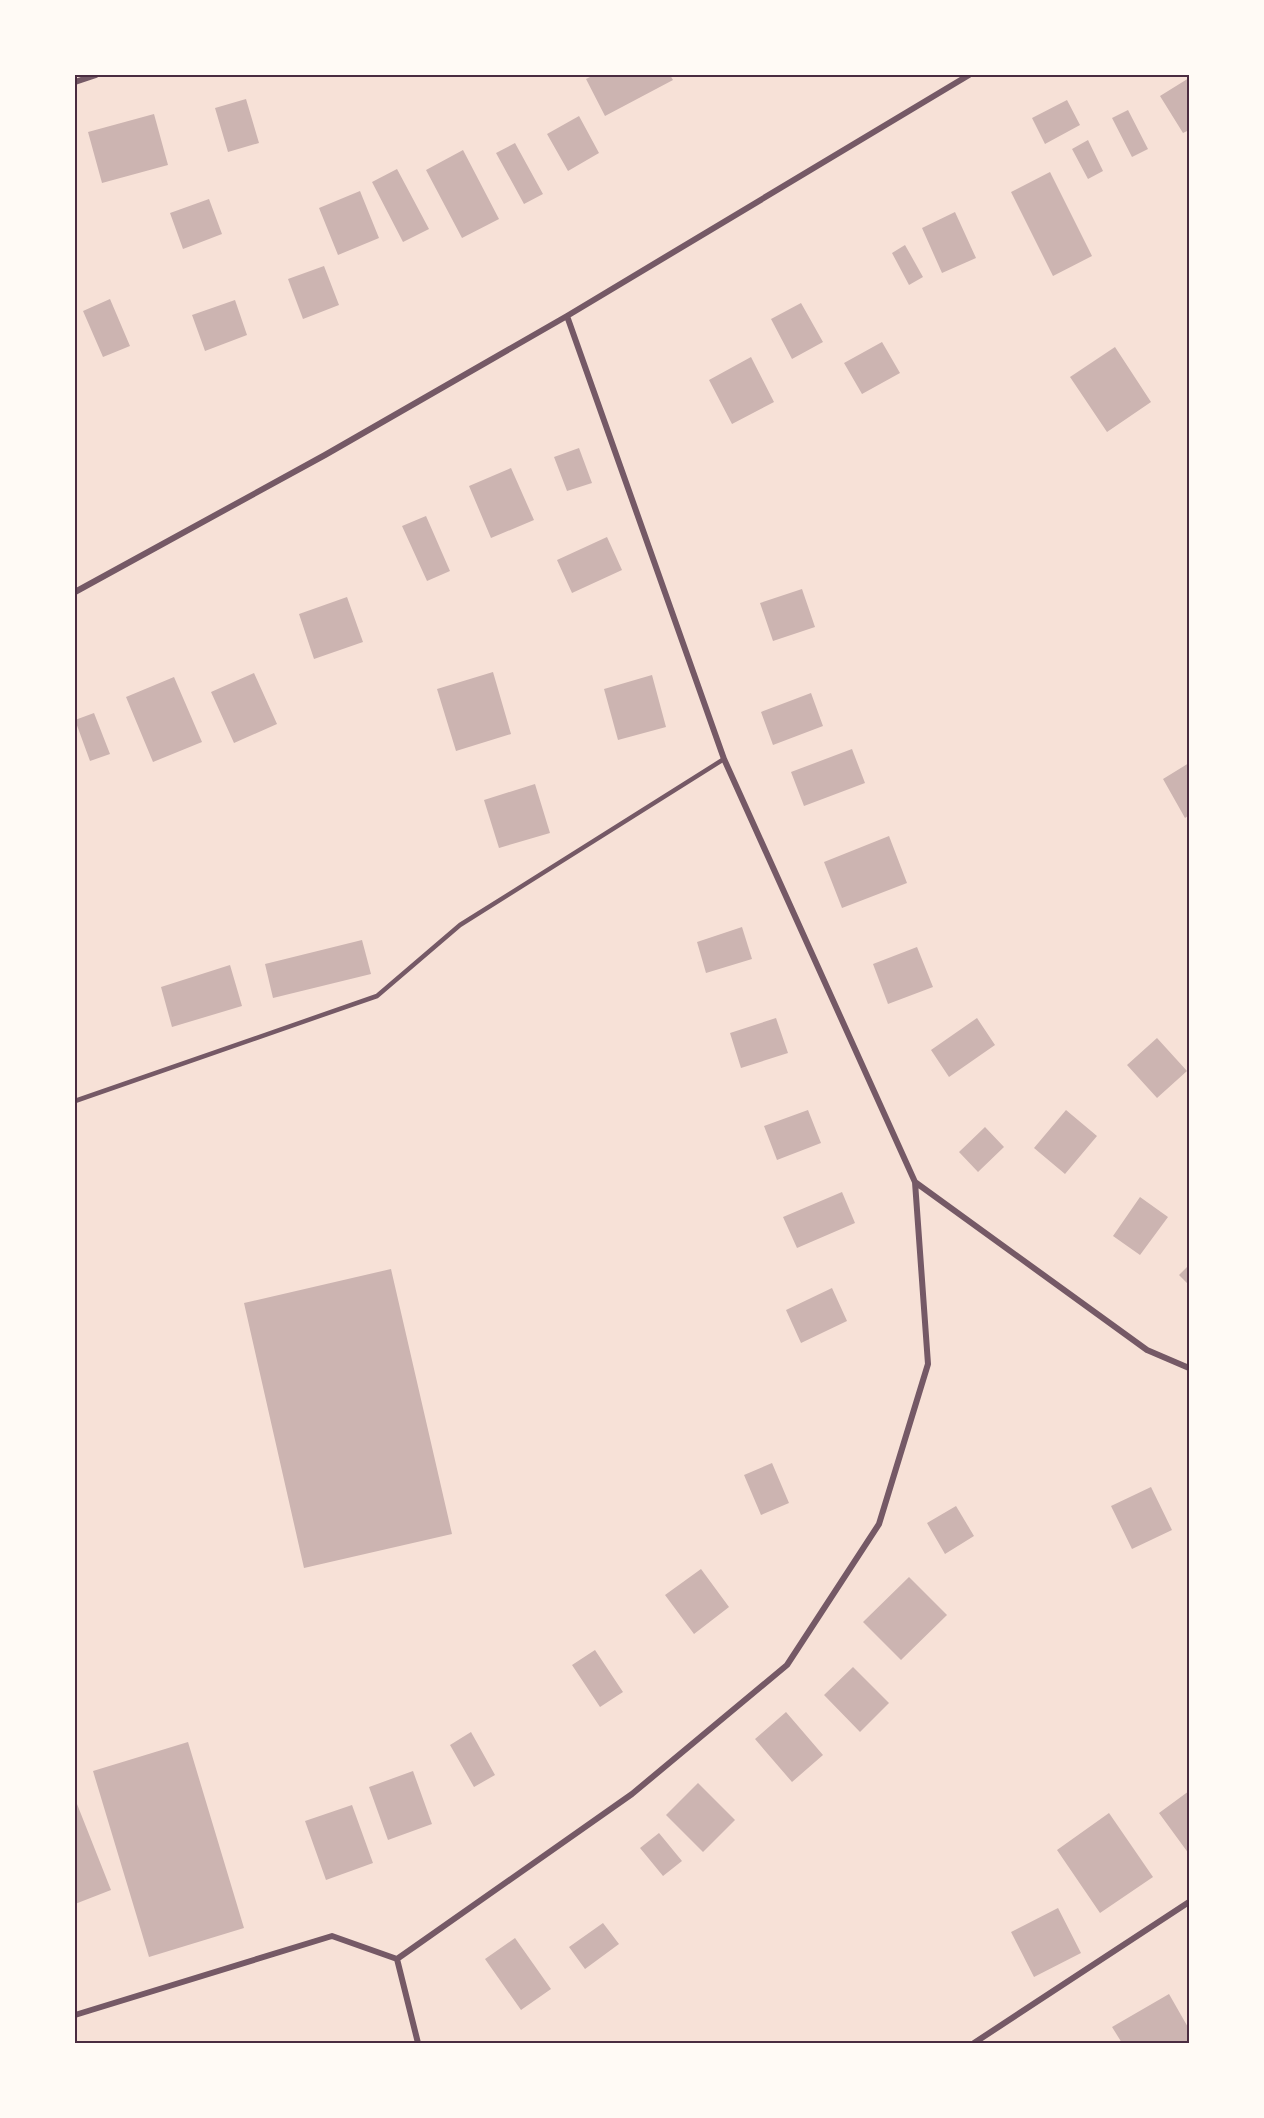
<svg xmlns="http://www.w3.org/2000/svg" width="1264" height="2118" viewBox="0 0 1264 2118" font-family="'Nunito Sans',sans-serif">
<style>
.building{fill:#ccb4b1}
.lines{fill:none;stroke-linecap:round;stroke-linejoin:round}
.service{stroke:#755966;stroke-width:4.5}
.minor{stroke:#755966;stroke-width:6}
.neatline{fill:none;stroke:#4a2c40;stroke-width:2}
</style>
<rect width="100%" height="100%" fill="#f7e1d7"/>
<path class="building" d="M594,75H670L673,80L605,116L586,79Z
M1189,78V130L1183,133L1160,96Z
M246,99L259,143L228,152L215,108Z
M1067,100L1080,125L1045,144L1032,118Z
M1128,110L1148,149L1132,157L1112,118Z
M154,114L168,165L102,183L88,132Z
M579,116L599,153L568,171L547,134Z
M1088,140L1103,171L1088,179L1072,149Z
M515,143L543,194L524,204L496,153Z
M463,150L499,219L462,238L426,170Z
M397,169L429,229L403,242L372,182Z
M1050,172L1092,256L1053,276L1011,192Z
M360,191L379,238L338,255L319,208Z
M209,199L222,234L183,249L170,213Z
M955,212L976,258L942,273L922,228Z
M905,245L923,277L909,285L892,253Z
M324,266L339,305L303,319L288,279Z
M110,299L130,346L103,357L83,311Z
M235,300L247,335L205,351L192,315Z
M801,303L823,342L792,359L771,319Z
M882,342L900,373L862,394L844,363Z
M1115,347L1151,402L1107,432L1070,377Z
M751,357L774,402L732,424L709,380Z
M579,448L592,483L567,491L554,457Z
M511,468L534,520L491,538L469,486Z
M426,516L450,571L427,581L402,526Z
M607,537L622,570L572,593L557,560Z
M802,589L815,627L773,641L760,603Z
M347,597L363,642L314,659L299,614Z
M493,672L511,734L456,751L437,689Z
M254,673L277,724L234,743L211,692Z
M652,675L666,727L618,740L604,689Z
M174,677L202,742L153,762L126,697Z
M811,693L823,726L773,745L761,712Z
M94,713L110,754L90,761L75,720Z
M852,749L865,783L804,806L791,772Z
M1189,763V815L1185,818L1163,779Z
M535,784L550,833L499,848L484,800Z
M889,836L907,883L842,908L824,862Z
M742,927L752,959L706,973L697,942Z
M362,940L371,974L273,998L265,964Z
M917,947L933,987L888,1004L873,964Z
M230,965L242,1006L172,1027L161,987Z
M776,1018L788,1053L741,1068L730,1033Z
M977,1018L995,1045L949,1077L931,1050Z
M1157,1038L1187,1071L1157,1098L1127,1065Z
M808,1110L821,1143L777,1160L764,1126Z
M1066,1110L1097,1136L1065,1174L1034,1148Z
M985,1127L1004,1147L978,1172L959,1152Z
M842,1192L855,1223L797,1248L783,1217Z
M1140,1197L1168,1217L1140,1255L1113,1236Z
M1189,1265V1285L1179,1275Z
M391,1269L452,1534L304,1568L244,1303Z
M832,1288L847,1321L801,1343L786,1310Z
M772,1463L789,1503L761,1515L744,1475Z
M1151,1487L1172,1530L1132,1549L1111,1506Z
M956,1506L974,1536L945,1554L927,1523Z
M701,1569L729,1607L694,1634L665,1595Z
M909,1577L947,1615L901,1660L863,1622Z
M595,1650L623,1692L600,1707L572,1665Z
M853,1667L889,1703L860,1732L824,1695Z
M786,1712L823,1755L792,1782L755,1739Z
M471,1732L495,1775L474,1787L450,1745Z
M188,1742L244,1928L149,1957L93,1771Z
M413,1771L432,1824L388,1840L369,1787Z
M698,1783L735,1820L703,1852L666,1815Z
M1189,1791V1854L1159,1813Z
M77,1804L111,1890L75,1904V1805Z
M352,1805L373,1863L326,1880L305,1821Z
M1109,1813L1153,1877L1100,1913L1057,1850Z
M659,1833L682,1861L663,1876L640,1848Z
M1058,1908L1081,1953L1034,1977L1011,1932Z
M603,1923L619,1944L585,1969L569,1947Z
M515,1938L551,1989L521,2010L485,1959Z
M1169,1994L1189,2029V2043H1122L1112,2027Z"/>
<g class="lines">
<path class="service" d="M75,1101L377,996L460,925L724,759"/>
<path class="minor" d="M75,82L96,75
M75,592L325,455L567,316L969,75
M915,1182L1147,1350L1189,1368
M397,1959L418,2043
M75,2015L332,1936L397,1959L632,1794L787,1665L879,1524L928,1364L915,1182L724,759L567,316
M974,2043L1189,1902"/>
</g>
<rect width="1264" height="2118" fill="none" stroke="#fffaf5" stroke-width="153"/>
<rect x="76" y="76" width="1112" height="1966" class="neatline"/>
</svg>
